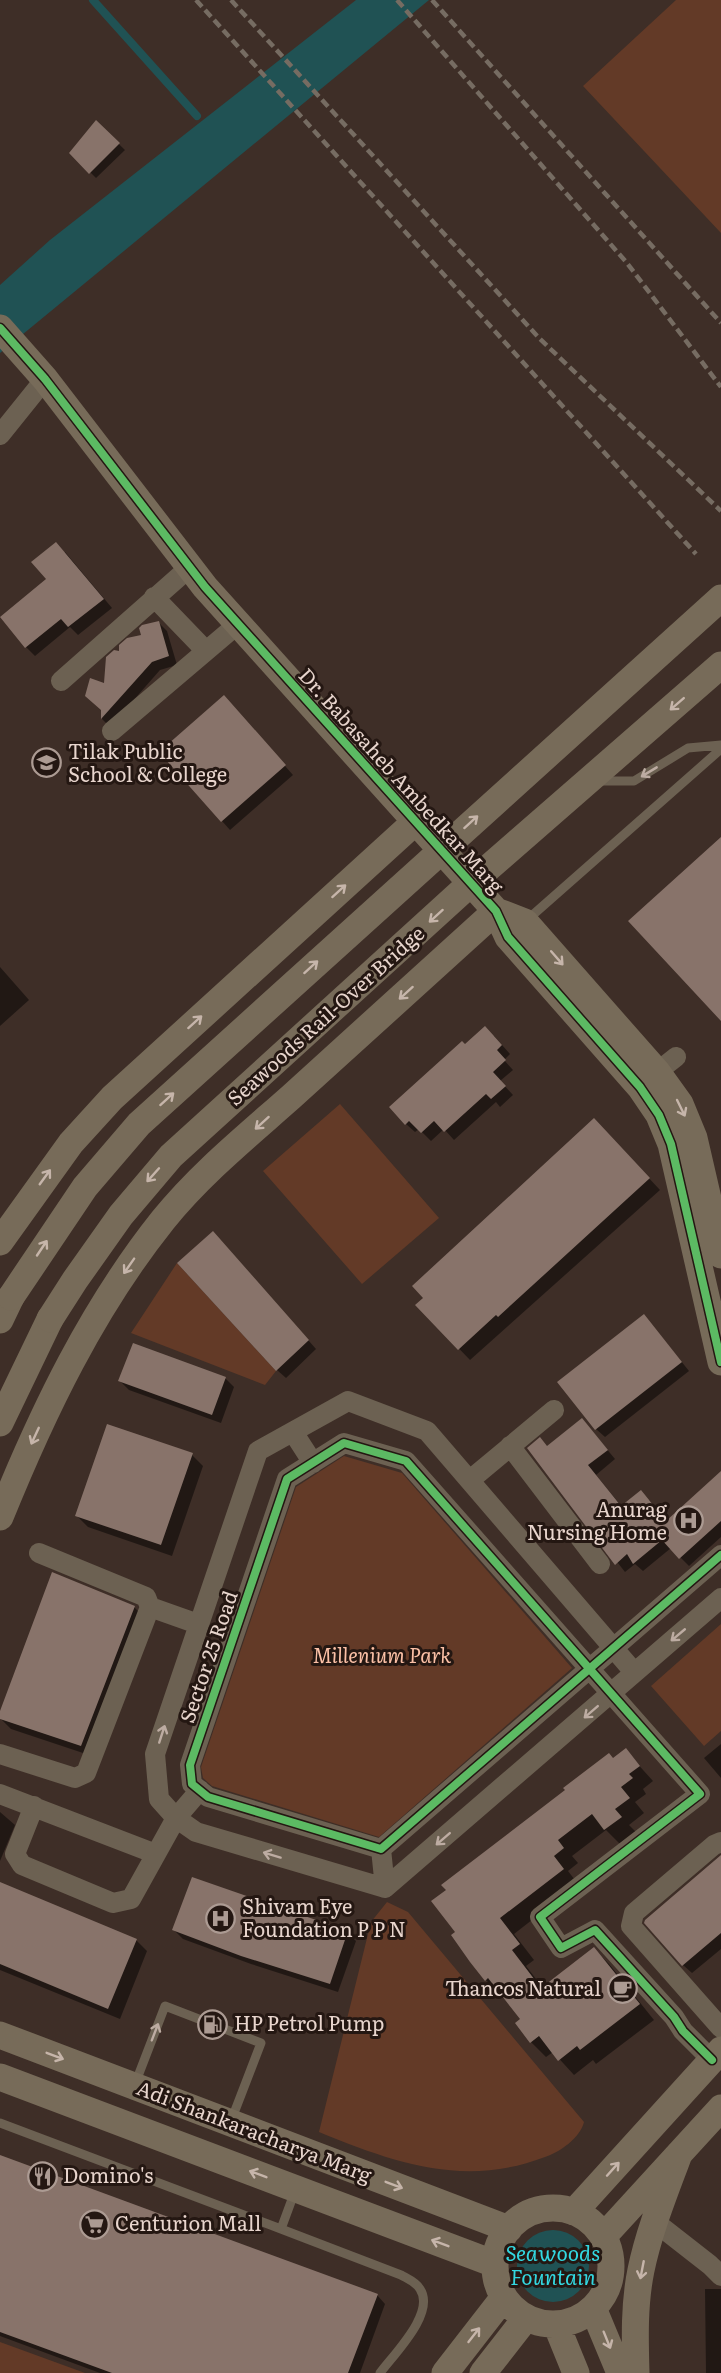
<svg xmlns="http://www.w3.org/2000/svg" width="721" height="2373" viewBox="0 0 721 2373" font-family="Literata,serif">
<style>
.green{fill:#633a27}
.water{fill:#205254}
.shadow{fill:#0007}
.lines{fill:none;stroke-linecap:round;stroke-linejoin:round}
.stream{stroke:#205254;stroke-width:8}
.building{fill:#88736a}
.lane{stroke:#6c6152;stroke-width:9}
.street{stroke:#6c6152;stroke-width:20}
.secondary{stroke:#776b59;stroke-width:27}
.rail{stroke:#766c62;stroke-width:4.5;stroke-dasharray:9 4.5;stroke-linecap:butt}
.secondary-bridge{stroke:#776b59;stroke-width:27}
.cycleway-casing{stroke:#241712;stroke-width:11}
.cycleway{stroke:#5cba63;stroke-width:8}
.oneway{stroke:#c6b5aa}
.oneway2{stroke:#bdaca2}
.labels{text-anchor:middle;stroke-width:6;stroke-linejoin:round;paint-order:stroke}
.poi-label{font-size:20px;fill:#e8d5cd;stroke:#241712;text-anchor:start}
.street-label{font-size:20px;fill:#e8d5cd;stroke:#241712}
.park-label{font-size:20px;font-style:italic;fill:#fbc0a6;stroke:#241712}
.water-label{font-size:21px;font-style:italic;fill:#33d8e1;stroke:#241712}
</style>
<rect width="100%" height="100%" fill="#3e2e27"/>
<path class="green" d="M676,0H721V233L583,86Z
M340,1104L439,1218L362,1284L263,1171Z
M177,1263L276,1371L265,1385L131,1333Z
M344,1456L402,1473L572,1668L379,1837L212,1786L203,1778L201,1767L296,1487Z
M721,1624V1731L704,1746L651,1686Z
M387,1902L408,1912L584,2122C580,2138 560,2152 545,2157C464,2188 395,2163 319,2132L371,1922Z
M0,2342L85,2373H0Z"/>
<path class="water" d="M356,0H429L0,353V285L50,240Z
M517 2266a36 36 0 1 1 72 0a36 36 0 1 1-72 0Z"/>
<path class="shadow" d="M96,122L125,150L96,178L71,153Z
M65,552L112,608L78,635L70,627L35,656L26,647L48,579Z
M158,622L167,631L177,665L160,670L110,727L102,719L105,685L143,636Z
M232,706L293,775L230,830L222,821Z
M0,967L29,1000L0,1026Z
M494,1036L510,1054L504,1060L513,1070L500,1081L513,1095L500,1107L496,1102L454,1140L444,1129L431,1141L419,1129L415,1132L406,1124L465,1046Z
M605,1131L660,1190L470,1360L417,1305Z
M222,1242L316,1349L286,1378L277,1370Z
M652,1325L689,1371L605,1437L596,1429Z
M134,1345L226,1379L234,1387L221,1423L129,1390L120,1381Z
M590,1429L615,1459L596,1475L622,1507L649,1500L667,1522L721,1475V1537L689,1566L671,1548L643,1571L635,1564L625,1572L529,1449L548,1447Z
M192,1455L203,1466L172,1556L88,1527L77,1516Z
M134,1607L145,1618L92,1756L11,1729L0,1718V1716Z
M721,1744V1778L704,1758Z
M625,1750L653,1781L643,1789L646,1794L635,1802L644,1813L629,1825L636,1832L620,1844L606,1830L572,1856L578,1863L568,1871L578,1884L514,1934L534,1960L526,1966L543,1988L594,1949L609,1964L654,2020L596,2064L593,2060L574,2075L553,2052L546,2057L531,2042L517,2023L522,2019L502,1993L501,1995L486,1980L453,1935L613,1759Z
M0,1812L15,1825L0,1861Z
M721,1865V1949L692,1973L683,1965Z
M0,1884L136,1940L147,1951L120,2019L0,1970Z
M174,1930L347,1933L356,1941L338,1992L251,1964L183,1939Z
M0,2156L377,2295L385,2304L360,2373H100L0,2336Z
M705,2289H721V2373H706Z"/>
<g class="lines">
<path class="stream" d="M93,0L197,116"/>
</g>
<path class="building" d="M96,120L120,143L89,174L69,153Z
M56,542L104,599L68,627L61,619L25,648L0,617L46,579L31,562Z
M159,621L169,656L152,662L101,719V710L85,696L90,678L104,683L106,657L114,650L119,651V645L127,638L141,635L139,628L142,625Z
M224,695L286,765L221,822L159,752Z
M721,837V1021L628,921Z
M485,1026L502,1045L497,1050L506,1060L493,1072L506,1086L491,1099L486,1094L444,1132L434,1121L421,1133L409,1121L405,1125L389,1107L462,1041L465,1044Z
M594,1118L650,1178L498,1317L496,1315L458,1350L415,1305L423,1298L412,1286Z
M213,1231L309,1340L276,1371L177,1263Z
M644,1314L682,1362L595,1430L557,1382Z
M133,1343L226,1377L212,1415L118,1381Z
M582,1418L608,1450L588,1465L621,1506L641,1490L666,1521L721,1471V1521L679,1559L662,1540L633,1564L627,1554L615,1565L527,1448L540,1437L547,1446Z
M107,1424L193,1453L161,1545L75,1516Z
M52,1572L135,1606L81,1746L0,1719V1711Z
M626,1748L640,1766L629,1774L633,1778L621,1787L630,1798L615,1809L622,1817L604,1830L592,1814L558,1840L564,1848L554,1856L564,1869L500,1918L520,1944L512,1950L541,1988L594,1947L640,2004L580,2050L577,2046L558,2061L539,2036L530,2043L515,2023L520,2019L488,1978L485,1981L470,1962L451,1935L455,1932L431,1901L446,1890L441,1885L565,1790L563,1788L609,1753L613,1758Z
M721,1855V1933L682,1966L644,1923L645,1920Z
M192,1877L348,1931L330,1984L241,1956L172,1930Z
M0,1882L137,1939L108,2009L0,1964Z
M0,2155L378,2294L348,2373H112L0,2332Z"/>
<g class="lines">
<path class="lane" d="M598,781H634L688,748L721,745
M527,920L721,749
M135,2084L165,2006L261,2043L231,2121
M0,2123L281,2229L295,2191
M281,2229L401,2275C408,2279 416,2282 420,2289C436,2313 394,2354 380,2373"/>
<path class="street" d="M0,435L45,379
M154,597L206,651
M61,681L190,567
M112,731L238,624
M657,1072L676,1057
M293,1432L313,1463
M510,1446L600,1564
M470,1480L554,1410
M39,1553L146,1597L150,1607L198,1624
M634,1672L427,1431L348,1401L258,1451L155,1754L159,1799L176,1818L196,1832L385,1888L721,1598
M0,1754L75,1778L86,1773L150,1607
M0,1794L156,1854
M34,1806L15,1854L22,1865L113,1903L131,1899L176,1818L200,1790
M721,1842L714,1845L634,1913L631,1926L721,2028
M381,1849L385,1888
M712,2060L683,2031L674,2017L595,1930L561,1948L540,1917L700,1794L406,1461L344,1443L287,1479L190,1765L192,1784L208,1797L381,1849L721,1555
M655,2222L710,2265L721,2276"/>
<path class="secondary" d="M0,328L45,379L205,587L496,911L508,937L640,1087L659,1115L671,1144L721,1362
M496,911L525,922L657,1072L680,1104L694,1138L721,1255
M0,1242L71,1143L112,1098L415,822
M0,1320L11,1297
M0,1423L50,1319
M0,1517C43,1411 92,1309 163,1220C200,1174 247,1136 291,1097C359,1035 428,973 496,911
M0,2035L509,2229
M0,2077L495,2264
M495 2266a58 58 0 1 1 116 0a58 58 0 1 1-116 0Z
M574,2212L721,2050
M603,2237L721,2108
M593,2308L620,2373
M556,2324L576,2373
M445,2373L504,2297
M483,2373L526,2318
M636,2373C635,2339 634,2304 641,2270C649,2231 665,2192 679,2154"/>
<path class="rail" d="M196,0L696,554
M231,0L540,339L721,511
M397,0L627,263L721,387
M432,0L721,323"/>
<path class="secondary-bridge" d="M11,1297L85,1187L139,1124L721,598
M50,1319L75,1280L121,1215L171,1156L471,883L721,665"/>
<defs>
<path id="cycleway" d="M0,328L45,379L205,587L496,911L508,937L640,1087L659,1115L671,1144L721,1362
M712,2060L683,2031L674,2017L595,1930L561,1948L540,1917L700,1794L406,1461L344,1443L287,1479L190,1765L192,1784L208,1797L381,1849L721,1555"/>
</defs>
<use href="#cycleway" class="cycleway-casing"/>
<use href="#cycleway" class="cycleway"/>
</g>
<defs><path id="oneway-shaft" d="M-6 0H5M1.5-3L5.5 0L1.5 3" fill="none" stroke-width="1.6" stroke-linecap="round" stroke-linejoin="round" transform="scale(1.5)"/></defs>
<g class="oneway">
<use href="#oneway-shaft" transform="translate(677 704) rotate(139)"/>
<use href="#oneway-shaft" transform="translate(471 822) rotate(-42)"/>
<use href="#oneway-shaft" transform="translate(339 891) rotate(-42)"/>
<use href="#oneway-shaft" transform="translate(436 916) rotate(138)"/>
<use href="#oneway-shaft" transform="translate(557 958) rotate(49)"/>
<use href="#oneway-shaft" transform="translate(311 967) rotate(-42)"/>
<use href="#oneway-shaft" transform="translate(406 993) rotate(138)"/>
<use href="#oneway-shaft" transform="translate(195 1022) rotate(-42)"/>
<use href="#oneway-shaft" transform="translate(167 1099) rotate(-42)"/>
<use href="#oneway-shaft" transform="translate(681 1108) rotate(64)"/>
<use href="#oneway-shaft" transform="translate(262 1123) rotate(138)"/>
<use href="#oneway-shaft" transform="translate(153 1175) rotate(132)"/>
<use href="#oneway-shaft" transform="translate(45 1177) rotate(-54)"/>
<use href="#oneway-shaft" transform="translate(42 1248) rotate(-56)"/>
<use href="#oneway-shaft" transform="translate(129 1266) rotate(125)"/>
<use href="#oneway-shaft" transform="translate(35 1436) rotate(115)"/>
<use href="#oneway-shaft" transform="translate(55 2056) rotate(21)"/>
<use href="#oneway-shaft" transform="translate(613 2169) rotate(-48)"/>
<use href="#oneway-shaft" transform="translate(258 2174) rotate(-159)"/>
<use href="#oneway-shaft" transform="translate(394 2185) rotate(21)"/>
<use href="#oneway-shaft" transform="translate(440 2243) rotate(-159)"/>
<use href="#oneway-shaft" transform="translate(642 2270) rotate(101)"/>
<use href="#oneway-shaft" transform="translate(474 2335) rotate(-52)"/>
<use href="#oneway-shaft" transform="translate(607 2340) rotate(68)"/>
</g>
<g class="oneway2">
<use href="#oneway-shaft" transform="translate(649 772) rotate(149)"/>
<use href="#oneway-shaft" transform="translate(678 1635) rotate(140)"/>
<use href="#oneway-shaft" transform="translate(591 1712) rotate(139)"/>
<use href="#oneway-shaft" transform="translate(162 1734) rotate(-72)"/>
<use href="#oneway-shaft" transform="translate(443 1839) rotate(139)"/>
<use href="#oneway-shaft" transform="translate(272 1855) rotate(-163)"/>
<use href="#oneway-shaft" transform="translate(155 2032) rotate(-69)"/>
</g>
<defs>
<symbol id="university-ring" viewBox="-11 -11 22 22"><circle r="9.5" fill="#241712" stroke="#ac9b93" stroke-width="1.5"/><path d="M0-5L7-2L0 1L-7-2ZM-4 1L0 2.5L4 1V4Q0 6-4 4Z" fill="#ac9b93"/></symbol>
<symbol id="hospital-ring" viewBox="-11 -11 22 22"><circle r="9.5" fill="#241712" stroke="#ac9b93" stroke-width="1.5"/><path d="M-5-5h3v3.5h4V-5h3V5h-3V1.5h-4V5h-3Z" fill="#ac9b93"/></symbol>
<symbol id="cafe-ring" viewBox="-11 -11 22 22"><circle r="9.5" fill="#241712" stroke="#ac9b93" stroke-width="1.5"/><path d="M-5.5-4.5H6V0H3Q3 3.5 0 3.5H-2.5Q-5.5 3.5-5.5 0ZM3-3.2v2h1.7v-2ZM-6 4.5H4V6H-6Z" fill="#ac9b93"/></symbol>
<symbol id="fuel-ring" viewBox="-11 -11 22 22"><circle r="9.5" fill="#241712" stroke="#ac9b93" stroke-width="1.5"/><path d="M-5.5-6h7V0h2V4h1.3V-2.5L3-4.5l.8-.8L6-3V5H2.5V1h-1V6h-7ZM-4.2-4.7v3.2H.2V-4.7Z" fill="#ac9b93"/></symbol>
<symbol id="restaurant-ring" viewBox="-11 -11 22 22"><circle r="9.5" fill="#241712" stroke="#ac9b93" stroke-width="1.5"/><path d="M-5-6h1v4h1v-4h1v4h1v-4h1v5L-1.5 .5V6h-2V.5L-5-1ZM5-6V6H3V1.5H1.5Q1.5-4 5-6Z" fill="#ac9b93"/></symbol>
<symbol id="supermarket-ring" viewBox="-11 -11 22 22"><circle r="9.5" fill="#241712" stroke="#ac9b93" stroke-width="1.5"/><path d="M-6-5.5h2.5l.6 2H6L4.5 2H-2.5L-4.4-4H-6ZM-1.5 3.2a1.3 1.3 0 1 0 .1 0ZM3 3.2a1.3 1.3 0 1 0 .1 0Z" fill="#ac9b93"/></symbol>
</defs>
<g fill-rule="evenodd">
<use href="#university-ring" x="30" y="746" width="33" height="33"/>
<use href="#hospital-ring" x="672" y="1504" width="33" height="33"/>
<use href="#hospital-ring" x="204" y="1902" width="33" height="33"/>
<use href="#cafe-ring" x="606" y="1972" width="33" height="33"/>
<use href="#fuel-ring" x="196" y="2008" width="33" height="33"/>
<use href="#restaurant-ring" x="26" y="2160" width="33" height="33"/>
<use href="#supermarket-ring" x="78" y="2208" width="33" height="33"/>
</g>
<g class="labels">
<g class="poi-label">
<text x="68" y="759">Tilak Public<tspan x="68" dy="23">School &amp; College</tspan></text>
<text x="667" y="1517" text-anchor="end">Anurag<tspan x="667" dy="23">Nursing Home</tspan></text>
<text x="242" y="1914">Shivam Eye<tspan x="242" dy="23">Foundation P P N</tspan></text>
<text x="601" y="1996" text-anchor="end">Thancos Natural</text>
<text x="234" y="2031">HP Petrol Pump</text>
<text x="63" y="2183">Domino's</text>
<text x="115" y="2231">Centurion Mall</text>
</g>
<g class="street-label">
<text transform="translate(401 781) rotate(48)" y="7">Dr. Babasaheb Ambedkar Marg</text>
<text transform="translate(326 1016) rotate(-42)" y="7">Seawoods Rail-Over Bridge</text>
<text transform="translate(209 1657) rotate(-71)" y="7">Sector 25 Road</text>
<text transform="translate(254 2132) rotate(21)" y="7">Adi Shankaracharya Marg</text>
</g>
<g class="park-label">
<text x="382" y="1663">Millenium Park</text>
</g>
<g class="water-label">
<text x="553" y="2261">Seawoods<tspan x="553" dy="24">Fountain</tspan></text>
</g>
</g>
</svg>
